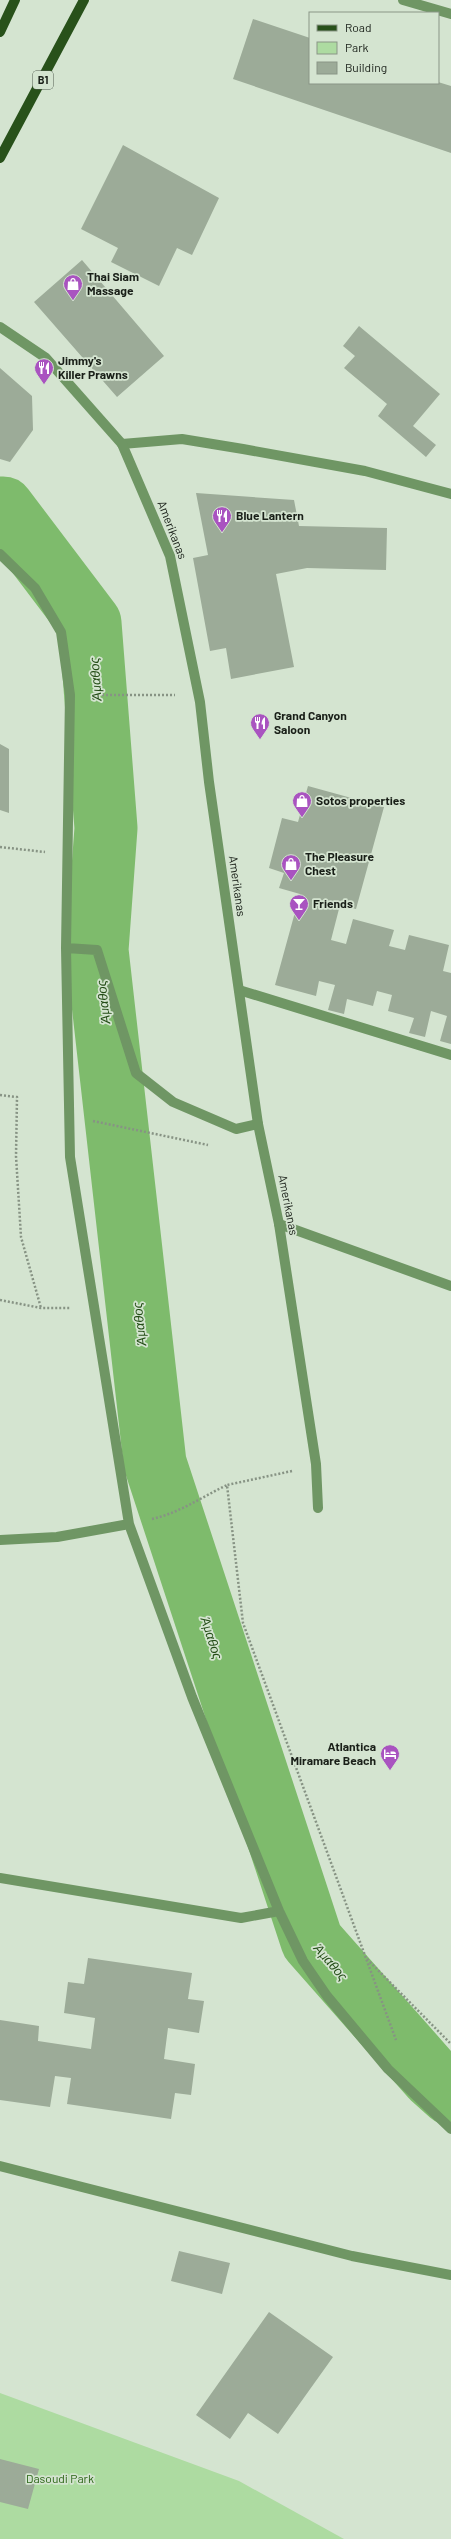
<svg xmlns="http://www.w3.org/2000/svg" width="451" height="2539" viewBox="0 0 451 2539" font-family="Barlow,sans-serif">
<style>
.green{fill:#addba1}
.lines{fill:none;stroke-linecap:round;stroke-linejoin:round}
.river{stroke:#7ebb6c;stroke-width:63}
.building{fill:#9cab98}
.path{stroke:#879384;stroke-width:2.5;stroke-dasharray:2 2;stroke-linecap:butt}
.lane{stroke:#6f9664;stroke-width:10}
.street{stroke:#6f9664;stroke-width:10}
.primary{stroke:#28511a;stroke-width:10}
.labels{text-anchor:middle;stroke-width:3.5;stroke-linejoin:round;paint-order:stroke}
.shield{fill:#d4e4d0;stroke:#515a4f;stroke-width:1}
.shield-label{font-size:11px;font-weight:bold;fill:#191f18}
.poi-label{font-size:12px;font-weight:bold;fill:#191f18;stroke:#d4e4d0;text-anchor:start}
.street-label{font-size:12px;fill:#191f18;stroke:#d4e4d0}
.park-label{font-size:12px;fill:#2a6415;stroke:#d4e4d0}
.water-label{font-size:13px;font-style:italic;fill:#244d17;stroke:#d4e4d0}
</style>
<rect width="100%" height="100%" fill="#d4e4d0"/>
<path class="green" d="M0,2393L239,2481L344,2539H0Z"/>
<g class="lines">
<path class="river" d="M0,508H3L90,623L106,828L97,950L155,1463L312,1941L432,2077L451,2094"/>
</g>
<path class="building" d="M253,19L310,38V83L438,82L451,86V153L233,79Z
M123,145L219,198L192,255L177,248L159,286L111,262L118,248L81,229Z
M82,260L164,356L117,397L34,302Z
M359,326L440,394L413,426L436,445L426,457L378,416L387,404L344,368L355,356L343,346Z
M0,368L32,396L33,430L10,462L0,459Z
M196,493L294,500L299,526L387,528L386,570L307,568L276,574L294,667L231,679L226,648L210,651L193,558L208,555Z
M0,744L9,749V813L0,810Z
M308,786L384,807L356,909L340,905L331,940L346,944L353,919L394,930L389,946L405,950L409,935L449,945L443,971L451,973V1044L440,1041L447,1016L431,1011L425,1037L409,1033L414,1018L388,1011L392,995L377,991L373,1006L347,999L344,1014L328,1010L335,985L319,981L316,996L275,985L300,894L279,888L284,873L269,868L282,818L298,822Z
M88,1958L192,1973L188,1999L204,2001L199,2033L168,2028L164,2059L195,2064L191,2095L175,2093L171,2119L67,2104L71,2078L55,2076L50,2107L0,2100V2020L39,2026L38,2041L91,2049L95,2018L64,2013L68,1982L84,1984Z
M179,2251L230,2263L222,2294L171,2281Z
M269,2312L333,2357L278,2434L248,2413L230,2439L196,2415Z
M0,2459L39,2469L28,2509L0,2502Z"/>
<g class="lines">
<path class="path" d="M94,695H175
M0,847L45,852
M0,1095L17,1097L16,1156L21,1237L41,1308
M93,1121L208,1145
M0,1300L41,1308H70
M292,1471L227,1485L243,1623L396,2040
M152,1519C179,1513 202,1497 227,1485
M367,1959L451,2044"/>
<path class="lane" d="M403,0L451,14
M122,444L182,439L243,449L365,471L451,494
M0,554L35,588L61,632L70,695L66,948L70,1157L129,1524L192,1697L279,1911L303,1961L327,1996L388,2069L451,2129
M66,948L97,950L136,1073L173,1102L236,1129L258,1124
M239,990L451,1055
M279,1224L451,1286
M0,1540L57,1537L129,1524
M0,1878L241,1918L279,1911
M0,2166L352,2256L451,2275"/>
<path class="street" d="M0,327L46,358L122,444L170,556L200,702L209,782L258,1124L279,1224L316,1464L318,1508"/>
<path class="primary" d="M0,32L15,0
M0,158L84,0"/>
</g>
<defs>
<symbol id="shop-pin" viewBox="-11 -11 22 30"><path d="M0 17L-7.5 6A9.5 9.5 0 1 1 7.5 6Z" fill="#a953c0" stroke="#d4e4d0"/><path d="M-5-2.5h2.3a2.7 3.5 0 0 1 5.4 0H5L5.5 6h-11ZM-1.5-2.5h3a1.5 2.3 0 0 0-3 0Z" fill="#fff"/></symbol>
<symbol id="restaurant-pin" viewBox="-11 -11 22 30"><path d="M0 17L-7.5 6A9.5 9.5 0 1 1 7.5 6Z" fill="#a953c0" stroke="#d4e4d0"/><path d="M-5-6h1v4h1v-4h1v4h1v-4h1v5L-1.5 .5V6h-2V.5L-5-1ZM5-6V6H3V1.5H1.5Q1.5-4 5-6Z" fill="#fff"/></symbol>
<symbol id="bar-pin" viewBox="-11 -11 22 30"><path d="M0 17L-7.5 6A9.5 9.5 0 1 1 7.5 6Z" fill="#a953c0" stroke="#d4e4d0"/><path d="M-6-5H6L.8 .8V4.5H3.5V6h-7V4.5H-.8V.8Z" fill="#fff"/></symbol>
<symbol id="hotel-pin" viewBox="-11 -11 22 30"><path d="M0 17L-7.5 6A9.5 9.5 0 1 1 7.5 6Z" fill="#a953c0" stroke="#d4e4d0"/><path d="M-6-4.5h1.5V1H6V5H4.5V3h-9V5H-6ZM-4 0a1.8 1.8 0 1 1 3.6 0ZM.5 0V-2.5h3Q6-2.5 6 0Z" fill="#fff"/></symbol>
</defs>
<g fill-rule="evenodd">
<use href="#shop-pin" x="62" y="273" width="22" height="30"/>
<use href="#restaurant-pin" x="33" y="357" width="22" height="30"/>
<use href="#restaurant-pin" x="211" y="505" width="22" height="30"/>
<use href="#restaurant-pin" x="249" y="712" width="22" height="30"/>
<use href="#shop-pin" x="291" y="790" width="22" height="30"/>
<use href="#shop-pin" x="280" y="853" width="22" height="30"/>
<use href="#bar-pin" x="288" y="893" width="22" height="30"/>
<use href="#hotel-pin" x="379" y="1743" width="22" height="30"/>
</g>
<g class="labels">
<rect class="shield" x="33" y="71" width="20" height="18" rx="3"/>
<g class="shield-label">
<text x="43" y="84">B1</text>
</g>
<g class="poi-label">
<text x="87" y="281">Thai Siam<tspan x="87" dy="14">Massage</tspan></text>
<text x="58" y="365">Jimmy's<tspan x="58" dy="14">Killer Prawns</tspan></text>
<text x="236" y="520">Blue Lantern</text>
<text x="274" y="720">Grand Canyon<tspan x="274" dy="14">Saloon</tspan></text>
<text x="316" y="805">Sotos properties</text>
<text x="305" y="861">The Pleasure<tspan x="305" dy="14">Chest</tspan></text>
<text x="313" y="908">Friends</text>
<text x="376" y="1751" text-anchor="end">Atlantica<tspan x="376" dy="14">Miramare Beach</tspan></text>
</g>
<g class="street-label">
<text transform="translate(172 530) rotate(69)" y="4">Amerikanas</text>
<text transform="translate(237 886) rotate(82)" y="4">Amerikanas</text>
<text transform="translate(288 1205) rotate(79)" y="4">Amerikanas</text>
</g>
<g class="park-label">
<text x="60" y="2483">Dasoudi Park</text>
</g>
<g class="water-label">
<text transform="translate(95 679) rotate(-94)" y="5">Άμαθος</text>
<text transform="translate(103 1002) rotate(-96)" y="5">Άμαθος</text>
<text transform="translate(139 1324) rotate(-96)" y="5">Άμαθος</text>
<text transform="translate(212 1638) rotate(72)" y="5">Άμαθος</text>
<text transform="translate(331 1962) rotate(49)" y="5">Άμαθος</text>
</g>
</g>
<rect x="309" y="12" width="130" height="72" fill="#d4e4d0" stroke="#899586"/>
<rect x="317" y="25" width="20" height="6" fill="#28511a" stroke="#899586"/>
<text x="345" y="32" font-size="12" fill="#191f18">Road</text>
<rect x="317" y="42" width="20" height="12" fill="#addba1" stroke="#899586"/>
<text x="345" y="52" font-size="12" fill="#191f18">Park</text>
<rect x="317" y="62" width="20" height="12" fill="#9cab98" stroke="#899586"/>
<text x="345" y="72" font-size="12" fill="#191f18">Building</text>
</svg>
